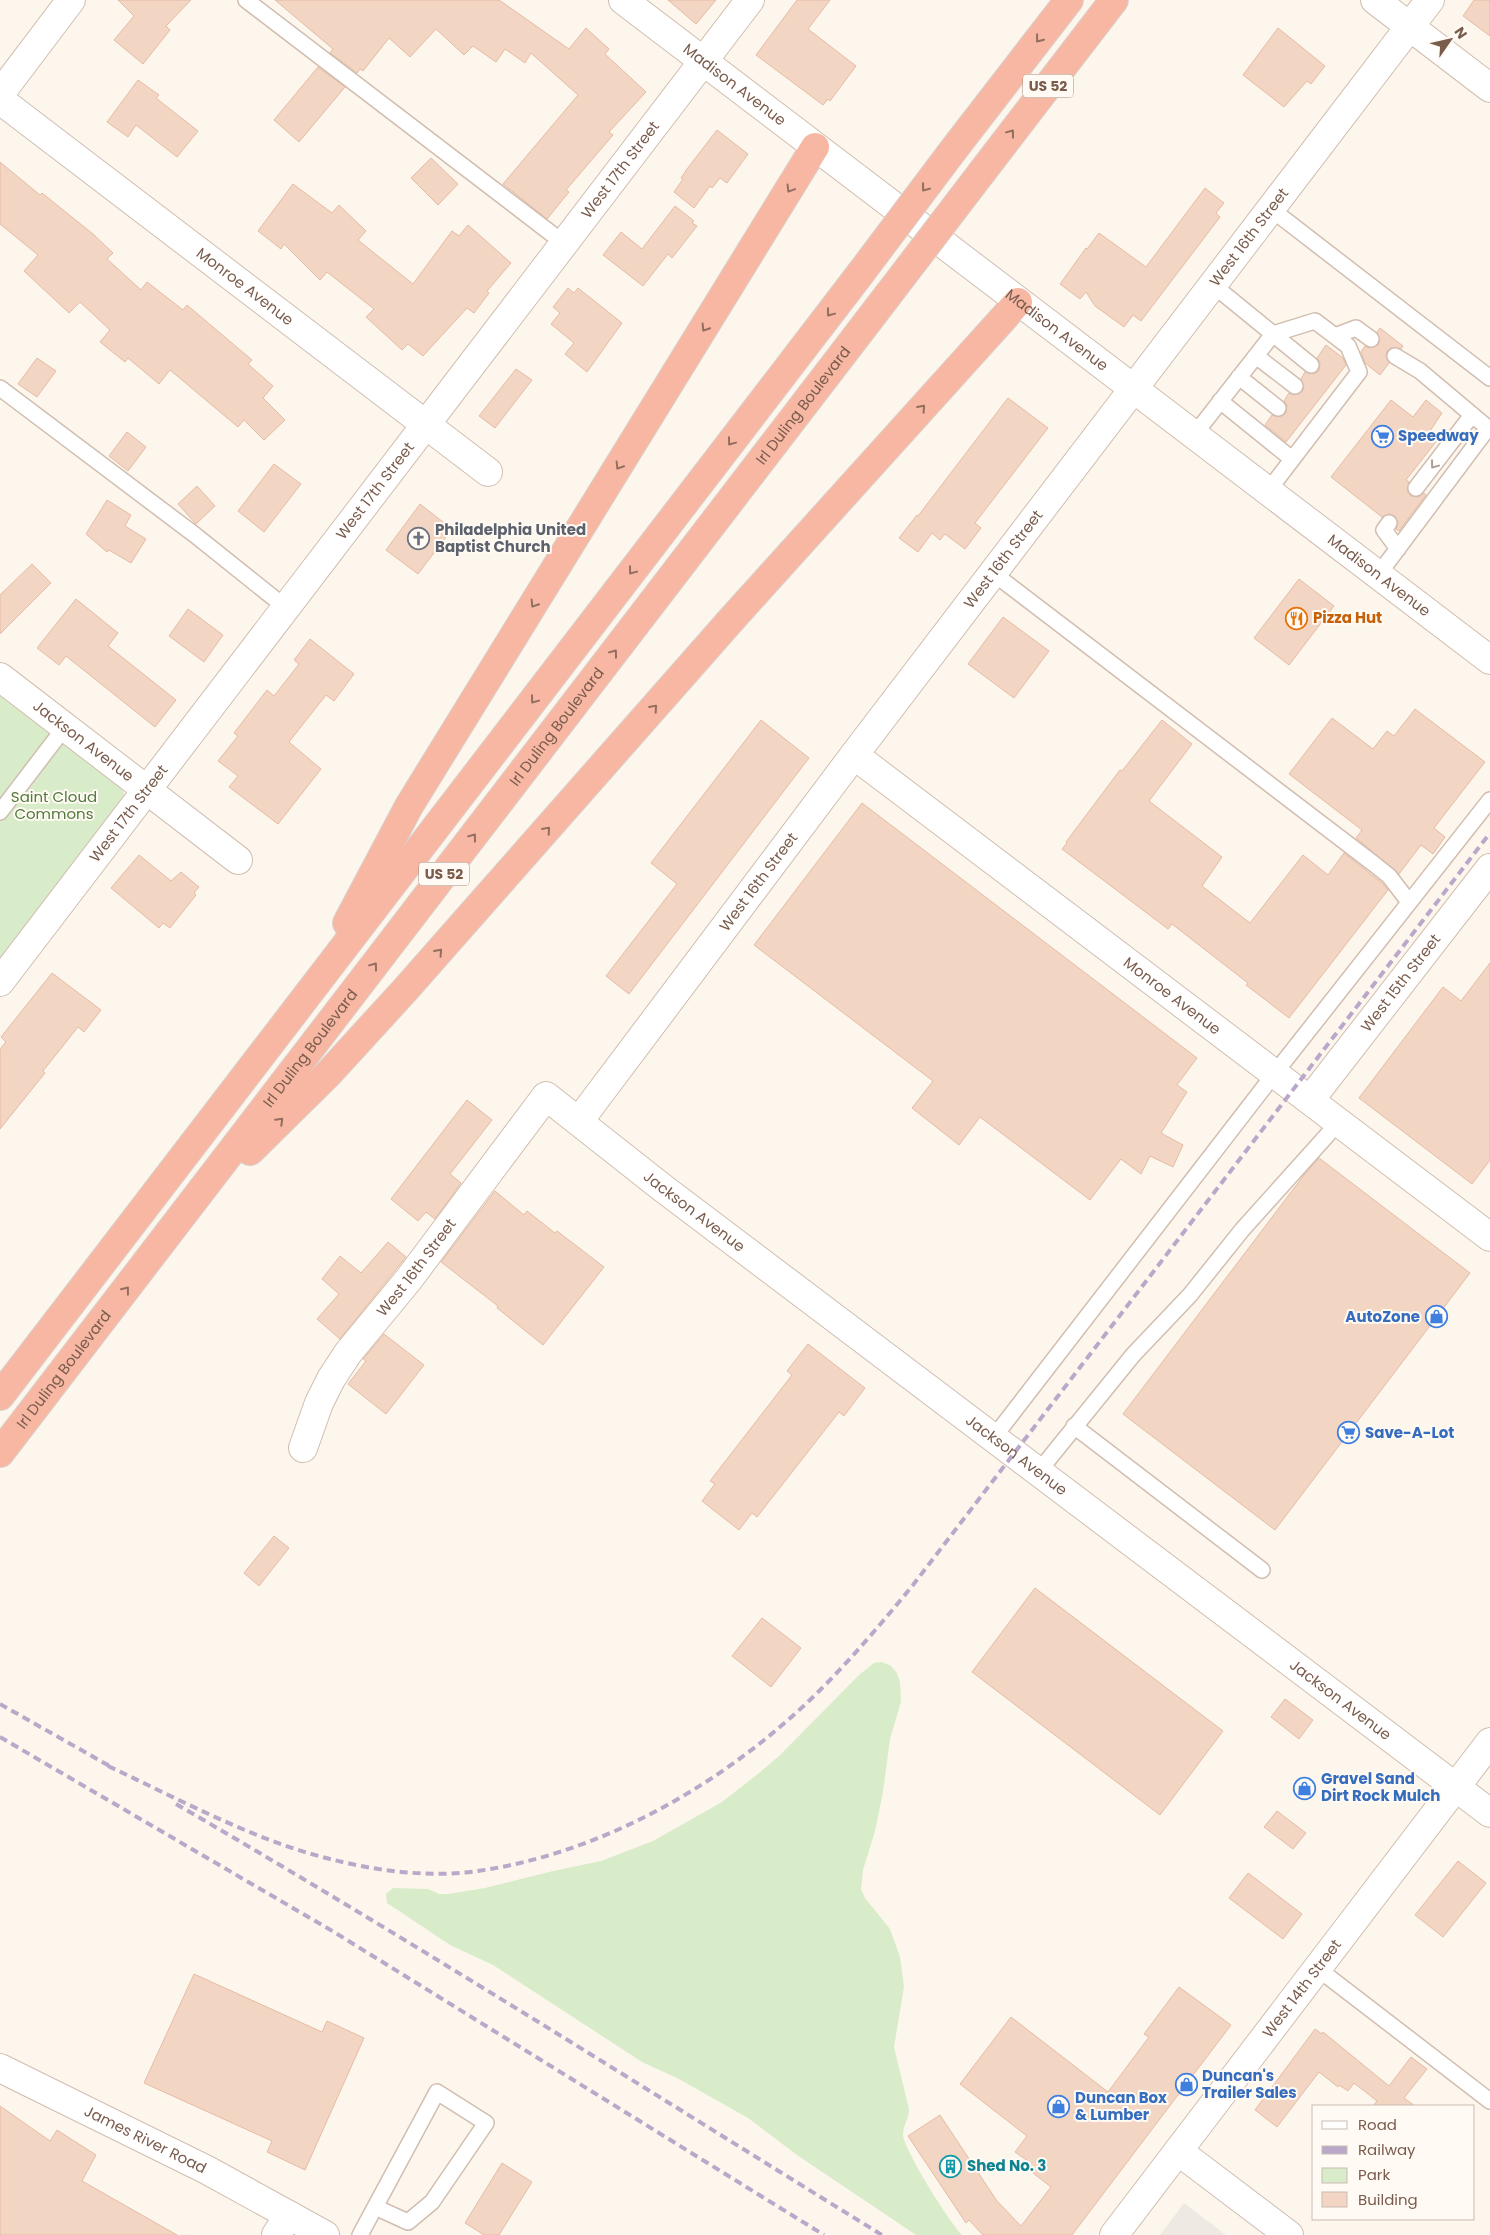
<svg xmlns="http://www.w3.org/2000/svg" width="1490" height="2235" viewBox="0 0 1490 2235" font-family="Poppins,sans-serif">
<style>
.industrial{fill:#efe9e4}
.green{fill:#d8ecc9}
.building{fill:#f3d5c3;stroke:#e6bba3}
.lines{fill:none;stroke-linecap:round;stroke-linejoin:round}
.service-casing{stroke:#d1beb0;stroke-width:18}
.minor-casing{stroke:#d1beb0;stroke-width:30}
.tertiary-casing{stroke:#d1beb0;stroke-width:30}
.motorway-casing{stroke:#dad1cd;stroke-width:30}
.service{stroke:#fff;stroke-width:15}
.minor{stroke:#fff;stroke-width:28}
.tertiary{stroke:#fff;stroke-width:28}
.motorway{stroke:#f7b7a3;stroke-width:28}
.rail{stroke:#b9a8c9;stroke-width:4;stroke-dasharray:8 5;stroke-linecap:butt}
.motorway-bridge-casing{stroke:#dad1cd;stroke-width:30;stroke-linecap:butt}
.motorway-bridge{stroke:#f7b7a3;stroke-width:28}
.oneway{stroke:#936e5e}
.oneway2{stroke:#af9d94}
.labels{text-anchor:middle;stroke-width:4;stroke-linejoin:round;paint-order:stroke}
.shield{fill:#fffaf3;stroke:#a28b7f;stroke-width:1}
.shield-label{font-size:14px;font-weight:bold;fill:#7a5c4d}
.street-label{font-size:15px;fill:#7a5c4d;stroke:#fffaf3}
.shop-label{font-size:15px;font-weight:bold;fill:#366cbe;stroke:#fffaf3;text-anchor:start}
.worship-label{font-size:15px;font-weight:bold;fill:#5b616d;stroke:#fffaf3;text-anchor:start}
.food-label{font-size:15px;font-weight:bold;fill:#c56008;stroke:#fffaf3;text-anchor:start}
.park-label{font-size:15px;fill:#537a41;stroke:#fffaf3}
.culture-label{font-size:15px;font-weight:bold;fill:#0d838f;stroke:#fffaf3;text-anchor:start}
</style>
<rect width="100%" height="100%" fill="#fdf6ec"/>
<path class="industrial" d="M1184,2203L1226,2235H1160Z"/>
<path class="green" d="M0,695L119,785L123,791L125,797L0,964Z
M882,1662L891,1666L897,1673L900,1682L901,1702L890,1739L883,1792L875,1831L863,1870L861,1889L865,1898L890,1929L900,1957L904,1987L894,2047L909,2109C909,2119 903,2125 903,2135C904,2150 950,2223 962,2235H916L797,2155L748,2118L679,2079L642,2062L493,1965L450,1945L387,1903L386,1894L393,1888L428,1889L439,1894H448L485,1888L553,1871L601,1861L653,1841L722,1802L759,1773L779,1756L859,1675L874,1663Z"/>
<path class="building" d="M118,0H191L166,26L170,30L143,64L114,40L134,16Z
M275,0H499L569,49L586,28L609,49L605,54L646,92L609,132L613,135L566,190L569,192L547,219L503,184L578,95L531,53L525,63L505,49L496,62L473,46L464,55L436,29L410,57L389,38L363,71L360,69L357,73L330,53L333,49Z
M668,0H716L696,24Z
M797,0H830L808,29L856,66L830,101L828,99L823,105L756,55Z
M1474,0H1490V36L1463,16Z
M1278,28L1325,66L1311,84L1307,81L1284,107L1243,75Z
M318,67L345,87L299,142L274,120Z
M138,80L159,95L156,98L198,131L177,157L136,125L128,137L107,122Z
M717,130L748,154L727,183L720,178L712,188L710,186L694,208L674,192L683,179L681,178L687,169Z
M431,158L458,184L438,205L411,178Z
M0,162L40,195L42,193L93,234L113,253L107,259L141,290L147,282L183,310L187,305L252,360L248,364L273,386L263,398L285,420L264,440L244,420L238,427L170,370L159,384L128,358L125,362L100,342L110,330L80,302L69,313L24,271L38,255L0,224Z
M293,184L332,213L339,205L366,231L358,240L413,284L452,231L459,236L468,225L511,263L487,291L489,293L474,313L467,308L423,356L408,344L402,350L366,317L374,309L327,272L320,280L284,244L281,249L258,231Z
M1205,188L1224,203L1216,213L1220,217L1141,321L1133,315L1124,327L1095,306L1086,292L1080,299L1060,284L1086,248L1087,249L1099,233L1146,267Z
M675,206L694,221L692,223L697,226L672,258L668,254L643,286L603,255L621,232L642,249Z
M568,288L574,293L578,288L622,323L587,372L565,354L574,343L551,324L560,313L553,307Z
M1380,328L1403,346L1401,349L1391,348L1387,351L1386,356L1389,363L1380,375L1365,363L1361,352L1365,346L1370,348L1378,345L1380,340L1377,332Z
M1326,345L1343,358L1346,365L1286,442L1265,425L1272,415L1281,417L1286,413L1287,405L1284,401L1289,393L1294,395L1302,392L1304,387L1301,379L1305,372L1314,374L1319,371L1320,362L1317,358Z
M37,358L56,371L37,397L18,384Z
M516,369L532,380L495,428L479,416Z
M1008,398L1048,428L975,523L981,528L965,549L945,534L940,540L932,533L918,552L899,538L917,515L918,516Z
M1391,400L1413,417L1426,400L1442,413L1430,431L1439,438L1406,480L1409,482L1407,491L1411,496L1419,497L1424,493L1426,495L1399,531L1396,529L1398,523L1395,516L1389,514L1382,517L1331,477Z
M127,432L146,447L128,471L109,456Z
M274,464L301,484L264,532L238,511Z
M197,486L215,506L196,524L178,504Z
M107,500L131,515L125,526L146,539L131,563L109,550L107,552L86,534Z
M420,504L452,529L418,574L386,550Z
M32,564L51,583L0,634V595Z
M1299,579L1334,606L1289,665L1254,638Z
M76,599L118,633L108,646L176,700L155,727L66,656L59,665L37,648Z
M188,609L223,635L204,662L169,636Z
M1003,617L1049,651L1014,698L968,664Z
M310,639L354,674L334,701L326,695L289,742L321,769L278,824L229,787L238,776L218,761L238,736L234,733L267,690L274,696L299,664L294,660Z
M1415,709L1485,762L1434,828L1445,837L1433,854L1421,845L1399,874L1356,838L1362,830L1289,774L1332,718L1373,749L1387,731L1394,736Z
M761,720L809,758L629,994L606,976L677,884L651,863Z
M1162,720L1192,744L1149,801L1222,857L1202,886L1250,923L1303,855L1328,875L1344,853L1382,883L1388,890L1289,1018L1246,985L1248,983L1172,924L1168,929L1062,849L1067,843L1066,842L1120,770L1122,771Z
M862,803L1197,1058L1177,1085L1187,1092L1161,1133L1183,1145L1173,1167L1150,1156L1141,1174L1121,1159L1090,1200L980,1117L959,1145L912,1108L933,1081L754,945Z
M139,855L171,881L181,872L199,887L194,893L196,895L170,928L163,923L159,928L111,888Z
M1490,963V1160L1472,1184L1359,1098L1443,987L1461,1001Z
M52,973L101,1010L84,1032L78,1027L43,1071L45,1073L0,1129V1049L6,1042L1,1037Z
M467,1100L492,1120L450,1174L461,1183L435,1219L426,1212L418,1221L391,1199Z
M1319,1158L1470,1273L1275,1530L1123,1414L1304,1175Z
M495,1191L524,1215L527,1211L555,1233L557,1231L604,1267L543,1345L497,1308L498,1306L441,1262Z
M388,1242L406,1257L340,1339L317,1319L339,1294L322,1279L340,1256L361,1273Z
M384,1334L424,1365L386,1414L348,1384L366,1361L363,1359Z
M808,1344L865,1388L844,1416L839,1412L757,1517L752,1513L739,1530L702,1501L715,1484L710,1481L792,1375L787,1371Z
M274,1536L289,1548L259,1586L244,1573Z
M1035,1588L1223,1731L1160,1815L972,1672Z
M762,1618L801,1648L771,1687L732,1656Z
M1285,1699L1313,1720L1299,1739L1271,1717Z
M1277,1811L1306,1833L1293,1849L1264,1827Z
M1458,1861L1486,1883L1443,1937L1415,1915Z
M1248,1873L1302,1914L1283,1939L1229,1898Z
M194,1974L322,2032L327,2021L364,2038L305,2170L267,2152L272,2141L144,2083Z
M1179,1987L1231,2025L1072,2235H983L969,2220L966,2223L908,2136L940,2115L997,2201L1021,2226L1051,2187L1024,2166L1028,2161L1015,2152L1027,2136L960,2084L1011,2017L1108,2092L1149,2037L1144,2034Z
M1315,2029L1322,2034L1323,2032L1389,2086L1411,2057L1427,2069L1404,2098L1415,2106H1373L1377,2101L1354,2083L1348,2091L1339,2085L1338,2087L1319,2072L1277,2127L1255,2110Z
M0,2106L50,2141L57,2130L96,2155L82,2181L177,2235H0Z
M502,2163L532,2182L499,2235H484L465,2223Z"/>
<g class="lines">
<defs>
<path id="service" d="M246,0L565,244
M1271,209L1490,378
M1273,334L1311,365
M1335,336L1356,328L1371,339
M1256,356L1295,386
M1239,377L1278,408
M0,388L195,535L285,607
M1220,401L1292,459
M1194,435L1273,334L1213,285
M1416,488L1472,415
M1268,491L1359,372L1348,346L1315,321L1273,334
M1389,523L1384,530L1398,549
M993,573L1374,864L1389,876L1409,902
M1378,575L1488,428L1420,371L1395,356
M0,812L65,727
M1074,1426L1262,1570
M994,1437L1275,1073L1490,800
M1039,1471L1133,1355L1190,1295L1242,1230L1339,1122
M1317,1968L1490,2101
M360,2235L437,2092L486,2123L432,2202L408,2222L375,2207"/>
<g id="minor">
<path d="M1375,0L1490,88"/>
<path d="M0,94L71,0"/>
<path id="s1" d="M0,100L488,472"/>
<path id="s2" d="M0,677L238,860"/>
<path id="s3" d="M854,755L1490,1237"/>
<path id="s4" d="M0,982L750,0"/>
<path id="s5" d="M1310,1100L1490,868"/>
<path id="s6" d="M579,1121L854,755L1430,0"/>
<path id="s7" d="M303,1448L319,1403L331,1379L348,1353L409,1279L546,1096L664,1189L1490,1813"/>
<path d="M1178,2151L1289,2235"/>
<path d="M276,2235L289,2215"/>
</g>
<g id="tertiary">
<path id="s8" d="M623,0L1490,660"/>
<path id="s9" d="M0,2068L207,2170L325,2235"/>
<path id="s10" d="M1114,2235L1490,1742"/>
</g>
<g id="motorway">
<path d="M954,149L1069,0"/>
<path d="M982,172L1114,0"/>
<path d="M347,923L409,806L815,147"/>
<path d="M250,1151L330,1072L405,990L731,620L1018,302"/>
<path d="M0,1396L860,274"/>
<path id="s11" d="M0,1453L888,295"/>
</g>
</defs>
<use href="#service" class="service-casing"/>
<use href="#minor" class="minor-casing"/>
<use href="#tertiary" class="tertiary-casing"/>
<use href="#motorway" class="motorway-casing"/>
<use href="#service" class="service"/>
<use href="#minor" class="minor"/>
<use href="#tertiary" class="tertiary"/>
<use href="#motorway" class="motorway"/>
<path class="rail" d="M0,1704L113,1768
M0,1737L334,1932L824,2235
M108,1766C181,1800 253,1840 330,1859C377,1871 430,1878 478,1871C602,1853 721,1785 811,1699C848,1663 881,1624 913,1585L1490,833
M176,1804C414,1942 647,2090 882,2235"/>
<defs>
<path id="motorway-bridge" d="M860,274L954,149
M888,295L982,172"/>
</defs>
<use href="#motorway-bridge" class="motorway-bridge-casing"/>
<use href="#motorway-bridge" class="motorway-bridge"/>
</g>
<defs><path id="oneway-chevron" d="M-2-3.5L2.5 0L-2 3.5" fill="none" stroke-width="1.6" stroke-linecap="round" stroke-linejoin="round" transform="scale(1.25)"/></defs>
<g class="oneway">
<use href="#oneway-chevron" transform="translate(1039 39) rotate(128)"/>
<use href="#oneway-chevron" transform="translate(1011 133) rotate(-53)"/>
<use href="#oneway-chevron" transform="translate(925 188) rotate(127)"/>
<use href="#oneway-chevron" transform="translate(790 189) rotate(121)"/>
<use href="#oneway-chevron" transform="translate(830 313) rotate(127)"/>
<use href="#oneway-chevron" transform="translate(705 328) rotate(122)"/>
<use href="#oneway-chevron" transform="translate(922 408) rotate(-48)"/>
<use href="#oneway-chevron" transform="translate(731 442) rotate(127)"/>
<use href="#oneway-chevron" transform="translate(619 466) rotate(122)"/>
<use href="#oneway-chevron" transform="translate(632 571) rotate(127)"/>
<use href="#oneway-chevron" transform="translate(534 604) rotate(122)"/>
<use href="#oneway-chevron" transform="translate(614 653) rotate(-53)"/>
<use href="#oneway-chevron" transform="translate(534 700) rotate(127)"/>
<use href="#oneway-chevron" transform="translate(654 708) rotate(-49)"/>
<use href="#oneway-chevron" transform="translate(547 830) rotate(-49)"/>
<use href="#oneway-chevron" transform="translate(473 837) rotate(-53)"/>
<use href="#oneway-chevron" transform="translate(439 952) rotate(-48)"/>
<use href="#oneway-chevron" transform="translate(374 966) rotate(-53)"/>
<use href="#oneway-chevron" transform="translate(280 1121) rotate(-45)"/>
<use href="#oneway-chevron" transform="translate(126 1290) rotate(-52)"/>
</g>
<use class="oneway2" href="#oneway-chevron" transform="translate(1434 465) rotate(127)"/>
<defs>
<symbol id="supermarket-ring" viewBox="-11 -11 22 22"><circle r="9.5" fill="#fffaf3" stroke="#3f7fe0" stroke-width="1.5"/><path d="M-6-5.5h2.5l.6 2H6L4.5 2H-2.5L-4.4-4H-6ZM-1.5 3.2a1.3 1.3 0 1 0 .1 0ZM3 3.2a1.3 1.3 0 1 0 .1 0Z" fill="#3f7fe0"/></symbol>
<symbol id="church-ring" viewBox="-11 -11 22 22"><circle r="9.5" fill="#fffaf3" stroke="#6b7280" stroke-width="1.5"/><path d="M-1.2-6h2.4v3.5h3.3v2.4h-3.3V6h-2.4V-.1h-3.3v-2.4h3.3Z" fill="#6b7280"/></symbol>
<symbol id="restaurant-ring" viewBox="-11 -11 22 22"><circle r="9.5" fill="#fffaf3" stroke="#e8710a" stroke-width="1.5"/><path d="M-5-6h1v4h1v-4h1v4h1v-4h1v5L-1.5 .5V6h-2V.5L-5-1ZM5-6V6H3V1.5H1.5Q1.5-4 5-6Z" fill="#e8710a"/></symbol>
<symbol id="shop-ring" viewBox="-11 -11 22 22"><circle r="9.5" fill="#fffaf3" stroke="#3f7fe0" stroke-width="1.5"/><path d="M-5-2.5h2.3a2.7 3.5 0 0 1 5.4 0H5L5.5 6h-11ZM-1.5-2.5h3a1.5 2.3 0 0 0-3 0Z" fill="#3f7fe0"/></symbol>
<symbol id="building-ring" viewBox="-11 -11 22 22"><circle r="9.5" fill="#fffaf3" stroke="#0f9aa8" stroke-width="1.5"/><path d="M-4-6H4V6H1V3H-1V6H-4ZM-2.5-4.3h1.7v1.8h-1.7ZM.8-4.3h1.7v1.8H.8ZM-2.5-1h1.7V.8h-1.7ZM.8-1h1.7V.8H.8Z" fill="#0f9aa8"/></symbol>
</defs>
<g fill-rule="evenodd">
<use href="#supermarket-ring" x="1370" y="424" width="25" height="25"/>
<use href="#church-ring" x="406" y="526" width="25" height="25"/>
<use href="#restaurant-ring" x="1284" y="606" width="25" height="25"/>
<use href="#shop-ring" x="1424" y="1304" width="25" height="25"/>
<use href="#supermarket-ring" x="1336" y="1420" width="25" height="25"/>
<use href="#shop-ring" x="1292" y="1776" width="25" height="25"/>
<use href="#shop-ring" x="1174" y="2072" width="25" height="25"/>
<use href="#shop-ring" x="1046" y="2094" width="25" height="25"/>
<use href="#building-ring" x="938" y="2154" width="25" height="25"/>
</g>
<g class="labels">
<g class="shield">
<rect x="1023" y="74.5" width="50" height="23" rx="4"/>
<rect x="419" y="862.5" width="50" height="23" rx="4"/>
</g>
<g class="shield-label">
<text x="1048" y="91">US 52</text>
<text x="444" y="879">US 52</text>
</g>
<g class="street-label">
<text dy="5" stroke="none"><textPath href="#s8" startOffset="140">Madison Avenue</textPath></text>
<text dy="5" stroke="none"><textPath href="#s4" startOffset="1022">West 17th Street</textPath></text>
<text dy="5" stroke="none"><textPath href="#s6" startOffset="1109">West 16th Street</textPath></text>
<text dy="5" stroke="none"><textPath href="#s1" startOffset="308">Monroe Avenue</textPath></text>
<text dy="5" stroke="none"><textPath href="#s8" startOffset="545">Madison Avenue</textPath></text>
<text dy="5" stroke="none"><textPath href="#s11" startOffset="1320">Irl Duling Boulevard</textPath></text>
<text dy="5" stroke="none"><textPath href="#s4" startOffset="618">West 17th Street</textPath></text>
<text dy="5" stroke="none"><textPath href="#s6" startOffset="704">West 16th Street</textPath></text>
<text dy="5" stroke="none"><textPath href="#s8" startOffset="950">Madison Avenue</textPath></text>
<text dy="5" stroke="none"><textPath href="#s11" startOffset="915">Irl Duling Boulevard</textPath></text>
<text dy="5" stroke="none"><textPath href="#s2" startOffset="105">Jackson Avenue</textPath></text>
<text dy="5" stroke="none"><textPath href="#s4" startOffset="212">West 17th Street</textPath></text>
<text dy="5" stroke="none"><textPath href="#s6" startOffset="299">West 16th Street</textPath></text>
<text dy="5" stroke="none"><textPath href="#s5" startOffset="148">West 15th Street</textPath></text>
<text dy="5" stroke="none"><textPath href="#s3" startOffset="399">Monroe Avenue</textPath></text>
<text dy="5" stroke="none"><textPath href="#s11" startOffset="510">Irl Duling Boulevard</textPath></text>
<text dy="5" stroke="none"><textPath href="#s7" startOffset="618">Jackson Avenue</textPath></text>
<text dy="5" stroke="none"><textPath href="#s7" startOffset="215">West 16th Street</textPath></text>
<text dy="5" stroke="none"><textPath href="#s11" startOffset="105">Irl Duling Boulevard</textPath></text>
<text dy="5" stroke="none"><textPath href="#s7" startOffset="1022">Jackson Avenue</textPath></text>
<text dy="5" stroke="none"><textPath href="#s7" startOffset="1428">Jackson Avenue</textPath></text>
<text dy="5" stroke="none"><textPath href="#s10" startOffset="310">West 14th Street</textPath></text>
<text dy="5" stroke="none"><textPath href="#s9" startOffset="162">James River Road</textPath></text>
</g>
<g class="shop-label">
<text x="1398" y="441">Speedway</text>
<text x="1420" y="1322" text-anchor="end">AutoZone</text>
<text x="1365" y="1438">Save-A-Lot</text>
<text x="1321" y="1784">Gravel Sand<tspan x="1321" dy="17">Dirt Rock Mulch</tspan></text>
<text x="1202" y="2081">Duncan's<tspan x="1202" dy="17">Trailer Sales</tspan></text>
<text x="1075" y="2103">Duncan Box<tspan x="1075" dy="17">&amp; Lumber</tspan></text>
</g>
<g class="worship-label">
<text x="435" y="535">Philadelphia United<tspan x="435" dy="17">Baptist Church</tspan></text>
</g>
<g class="food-label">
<text x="1313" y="623">Pizza Hut</text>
</g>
<g class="park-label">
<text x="54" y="802">Saint Cloud<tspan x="54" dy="17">Commons</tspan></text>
</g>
<g class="culture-label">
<text x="967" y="2171">Shed No. 3</text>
</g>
</g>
<rect x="1312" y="2105" width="162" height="115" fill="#fffaf3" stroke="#cabbb1"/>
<rect x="1322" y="2121" width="25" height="8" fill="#ffffff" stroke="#cabbb1"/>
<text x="1358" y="2130" font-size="15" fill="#7a5c4d">Road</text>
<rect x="1322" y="2146" width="25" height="8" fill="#b9a8c9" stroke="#cabbb1"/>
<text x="1358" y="2155" font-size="15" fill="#7a5c4d">Railway</text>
<rect x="1322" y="2168" width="25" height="15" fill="#d8ecc9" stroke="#cabbb1"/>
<text x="1358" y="2180" font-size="15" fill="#7a5c4d">Park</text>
<rect x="1322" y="2192" width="25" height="15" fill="#f3d5c3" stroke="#cabbb1"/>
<text x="1358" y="2205" font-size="15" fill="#7a5c4d">Building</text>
<g transform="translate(1450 40) rotate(56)" stroke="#fffaf3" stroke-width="4" paint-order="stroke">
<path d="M0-4L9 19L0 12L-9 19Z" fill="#7a5c4d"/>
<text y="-8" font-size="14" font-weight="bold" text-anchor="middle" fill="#7a5c4d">N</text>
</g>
</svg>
